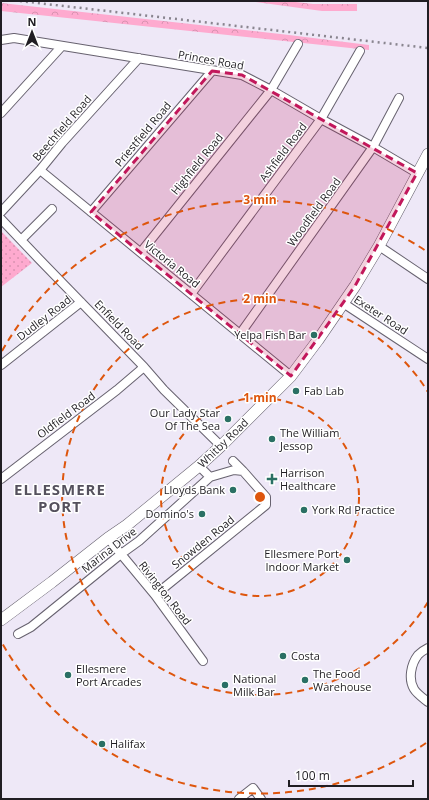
<svg xmlns="http://www.w3.org/2000/svg" width="429" height="800" viewBox="0 0 429 800" font-family="'Open Sans',sans-serif">
<style>
.grass{fill:url(#grass-dots)}
.forest{fill:url(#forest-crowns)}
.lines{fill:none;stroke-linecap:round;stroke-linejoin:round}
.minor-casing{stroke:#67626f;stroke-width:10}
.major-casing{stroke:#67626f;stroke-width:12}
.minor{stroke:#fff;stroke-width:8}
.major{stroke:#fff;stroke-width:11}
.rail{stroke:#89858f;stroke-width:2.5;stroke-dasharray:2 4;stroke-linecap:butt}
.marked{fill:#c2185b;fill-opacity:0.2;stroke:#c2185b;stroke-width:3;stroke-dasharray:8 5;stroke-linejoin:round}
.ring{fill:none;stroke:#de560d;stroke-width:2;stroke-dasharray:7 5}
.poi-dot{fill:#2a7064;stroke:#fff;stroke-width:1.5}
.labels{text-anchor:middle;stroke-width:3;stroke-linejoin:round;paint-order:stroke}
.street-label{font-size:11px;fill:#201e23;stroke:#fff}
.poi-label{font-size:11px;fill:#201e23;stroke:#fff;text-anchor:start}
.district-label{font-size:15px;font-weight:bold;letter-spacing:1px;fill:#55515d;stroke:#fff}
.centre{fill:#de560d;stroke:#fff;stroke-width:2}
.ring-label{font-size:12px;text-anchor:middle;font-weight:bold;fill:#de560d;stroke:#fff;stroke-width:3;stroke-linejoin:round;paint-order:stroke}
</style>
<defs>
<pattern id="grass-dots" width="8" height="8" patternUnits="userSpaceOnUse"><rect width="8" height="8" fill="#feaacf"/><path d="M2 2h.1M6 6h.1" fill="none" stroke="#d992b1" stroke-width="1.8" stroke-linecap="round"/></pattern>
<pattern id="forest-crowns" width="20" height="18" patternUnits="userSpaceOnUse"><rect width="20" height="18" fill="#feaacf"/><path d="M2 6a3 3 0 1 1 6 0M12 15a3 3 0 1 1 6 0" fill="none" stroke="#d992b1"/></pattern>
</defs>
<rect width="100%" height="100%" fill="#eee8f7"/>
<path class="grass" d="M1,231L32,263L1,287Z"/>
<path class="forest" d="M248,1H287L313,4H357V11H322Z
M1,3L289,35L369,45V50L1,11Z"/>
<g class="lines">
<defs>
<path id="minor" d="M1,40L14,38L242,75L271,90L321,119L373,147L417,173
M1,113L62,46
M40,170L291,376
M1,212L40,170L62,143L139,58
M91,212L212,71
M1,219L39,259L144,367L164,390L221,446
M21,240L52,209
M379,246L428,279
M141,252L271,90L298,44
M191,294L321,119L360,51
M343,303L428,359
M240,334L373,147L399,98
M1,365L81,302
M233,461L243,471
M1,479L117,390L144,367
M108,538L121,554L155,595L203,661
M155,595L266,505V497L243,471L234,470L210,477L199,466
M18,634L31,627L121,554L139,541L210,477
M428,648C424,650 421,652 418,655C411,664 408,679 414,689C417,694 423,698 428,702
M239,799L253,788L261,799"/>
<path id="major" d="M1,620L52,582L108,538L127,525L199,466L221,446L291,376L318,340L355,286L379,246L428,154"/>
</defs>
<use href="#minor" class="minor-casing"/>
<use href="#major" class="major-casing"/>
<use href="#minor" class="minor"/>
<use href="#major" class="major"/>
<path class="rail" d="M20,1L428,48"/>
</g>
<path class="marked" d="M212,71L242,75L417,173L355,286L291,376L91,212Z"/>
<g class="ring">
<circle cx="260" cy="497" r="99"/>
<path d="M428 602A198 198 0 1 1 428 392"/>
<path d="M426 743A297 297 0 0 1 2 643M2 351A297 297 0 0 1 426 251"/>
</g>
<g class="poi-dot">
<circle cx="314" cy="335" r="4"/>
<circle cx="296" cy="391" r="4"/>
<circle cx="228" cy="419" r="4"/>
<circle cx="272" cy="439" r="4"/>
<path d="M270 473h4v4h4v4h-4v4h-4v-4h-4v-4h4z"/>
<circle cx="233" cy="490" r="4"/>
<circle cx="304" cy="510" r="4"/>
<circle cx="202" cy="514" r="4"/>
<circle cx="347" cy="560" r="4"/>
<circle cx="283" cy="656" r="4"/>
<circle cx="68" cy="675" r="4"/>
<circle cx="305" cy="680" r="4"/>
<circle cx="225" cy="685" r="4"/>
<circle cx="102" cy="744" r="4"/>
</g>
<g class="labels">
<g class="street-label">
<text transform="translate(211 60) rotate(10)" y="4">Princes Road</text>
<text transform="translate(62 128) rotate(-49)" y="4">Beechfield Road</text>
<text transform="translate(143 134) rotate(-50)" y="4">Priestfield Road</text>
<text transform="translate(283 152) rotate(-53)" y="4">Ashfield Road</text>
<text transform="translate(197 164) rotate(-51)" y="4">Highfield Road</text>
<text transform="translate(314 212) rotate(-54)" y="4">Woodfield Road</text>
<text transform="translate(172 264) rotate(39)" y="4">Victoria Road</text>
<text transform="translate(381 315) rotate(33)" y="4">Exeter Road</text>
<text transform="translate(44 318) rotate(-38)" y="4">Dudley Road</text>
<text transform="translate(119 325) rotate(46)" y="4">Enfield Road</text>
<text transform="translate(66 415) rotate(-37)" y="4">Oldfield Road</text>
<text transform="translate(223 443) rotate(-44)" y="4">Whitby Road</text>
<text transform="translate(203 542) rotate(-39)" y="4">Snowden Road</text>
<text transform="translate(109 550) rotate(-38)" y="4">Marina Drive</text>
<text transform="translate(165 593) rotate(52)" y="4">Rivington Road</text>
</g>
<g class="poi-label">
<text x="306" y="339" text-anchor="end">Yelpa Fish Bar</text>
<text x="304" y="395">Fab Lab</text>
<text x="220" y="417" text-anchor="end">Our Lady Star<tspan x="220" dy="13">Of The Sea</tspan></text>
<text x="280" y="437">The William<tspan x="280" dy="13">Jessop</tspan></text>
<text x="280" y="477">Harrison<tspan x="280" dy="13">Healthcare</tspan></text>
<text x="225" y="494" text-anchor="end">Lloyds Bank</text>
<text x="312" y="514">York Rd Practice</text>
<text x="194" y="518" text-anchor="end">Domino's</text>
<text x="339" y="558" text-anchor="end">Ellesmere Port<tspan x="339" dy="13">Indoor Market</tspan></text>
<text x="291" y="660">Costa</text>
<text x="76" y="673">Ellesmere<tspan x="76" dy="13">Port Arcades</tspan></text>
<text x="313" y="678">The Food<tspan x="313" dy="13">Warehouse</tspan></text>
<text x="233" y="683">National<tspan x="233" dy="13">Milk Bar</tspan></text>
<text x="110" y="748">Halifax</text>
</g>
<g class="district-label">
<text x="60" y="495">ELLESMERE<tspan x="60" dy="17">PORT</tspan></text>
</g>
</g>
<circle cx="260" cy="497" r="6" class="centre"/>
<g class="ring-label">
<text x="260" y="204">3 min</text>
<text x="260" y="303">2 min</text>
<text x="260" y="402">1 min</text>
</g>
<rect width="429" height="800" fill="none" stroke="#201e23" stroke-width="4"/>
<g transform="translate(32 32)" stroke="#ffffff" stroke-width="3" paint-order="stroke">
<path d="M0-3L7 15L0 10L-7 15Z" fill="#201e23"/>
<text y="-6" font-size="11" font-weight="bold" text-anchor="middle" fill="#201e23">N</text>
</g>
<path d="M289 780v6h124v-6" fill="none" stroke="#201e23" stroke-width="2"/>
<text x="295" y="780" font-size="12" fill="#201e23" stroke="#ffffff" stroke-width="3" paint-order="stroke">100 m</text>
</svg>
